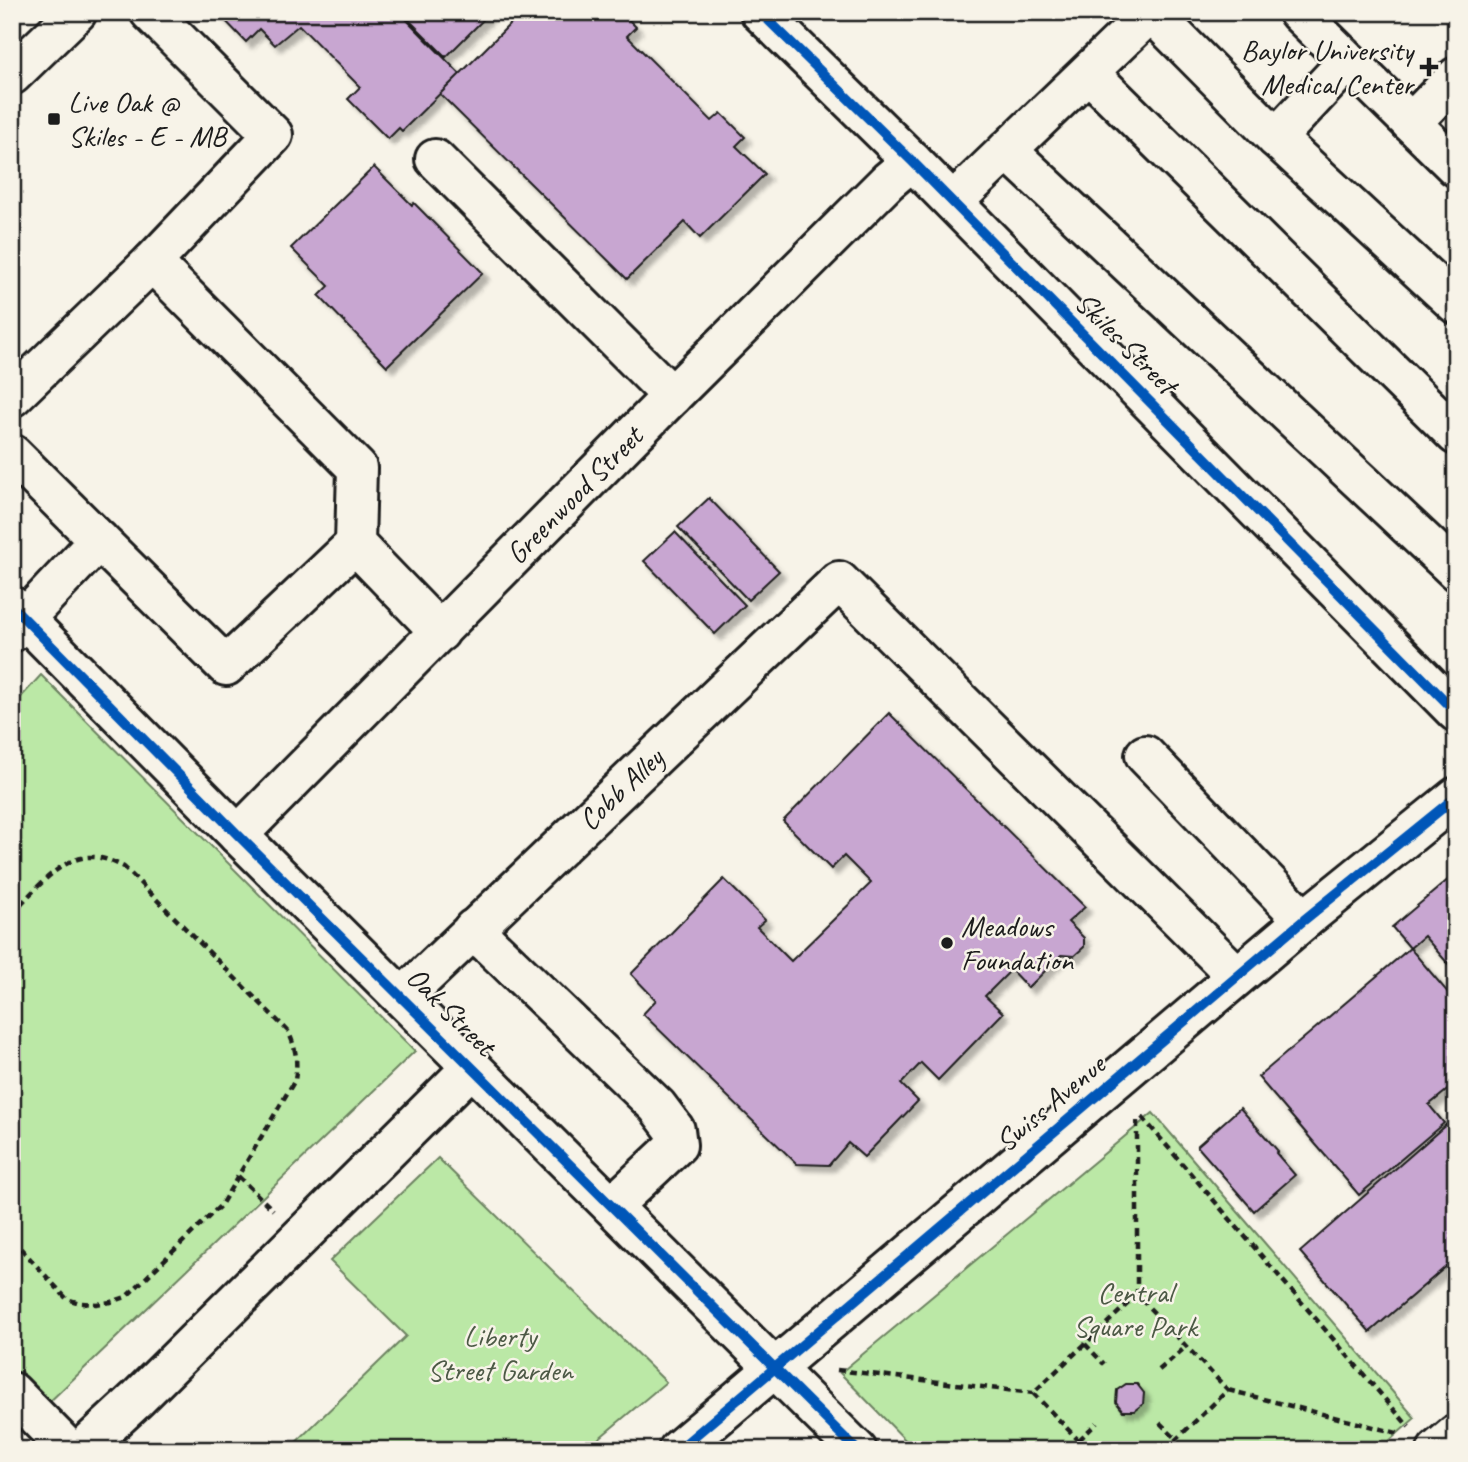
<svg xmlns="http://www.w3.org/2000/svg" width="1468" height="1462" viewBox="0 0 1468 1462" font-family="Caveat,sans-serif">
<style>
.green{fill:#bbe8a6;stroke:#6c8261;stroke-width:2}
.building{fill:#c8a6d1;stroke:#1c1c1c;stroke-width:2;filter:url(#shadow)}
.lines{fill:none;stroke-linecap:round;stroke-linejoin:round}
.minor-casing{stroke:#1c1c1c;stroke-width:44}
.path{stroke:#1c1c1c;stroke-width:4.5;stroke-dasharray:7 5;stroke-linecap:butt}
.minor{stroke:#f7f3e8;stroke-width:38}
.cycleway-casing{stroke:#f7f3e8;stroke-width:15}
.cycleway{stroke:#0057b8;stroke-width:10}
.poi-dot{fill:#1c1c1c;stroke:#f7f3e8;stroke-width:2.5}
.labels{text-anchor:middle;stroke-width:5;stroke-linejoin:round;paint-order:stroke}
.poi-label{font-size:30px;fill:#1c1c1c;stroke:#f7f3e8;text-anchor:start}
.street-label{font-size:30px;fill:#1c1c1c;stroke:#f7f3e8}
.park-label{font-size:30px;fill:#4c5945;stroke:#f7f3e8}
</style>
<defs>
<filter id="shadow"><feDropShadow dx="6" dy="6" stdDeviation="2" flood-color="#0004"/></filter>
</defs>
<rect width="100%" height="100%" fill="#f7f3e8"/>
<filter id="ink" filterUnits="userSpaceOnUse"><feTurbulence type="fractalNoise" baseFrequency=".0143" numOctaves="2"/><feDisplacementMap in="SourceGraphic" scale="14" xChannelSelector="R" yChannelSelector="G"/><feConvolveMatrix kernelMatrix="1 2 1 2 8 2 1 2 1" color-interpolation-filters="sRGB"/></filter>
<g filter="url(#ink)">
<path class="green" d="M41,675L415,1051L42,1409L12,1378V707Z
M1153,1113L1415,1418L1379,1450H915L840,1373Z
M438,1158L666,1382L585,1450H288L406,1336L330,1261Z"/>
<path class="building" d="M217,12H399L460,74L402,131L399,128L388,139L348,99L360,87L299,25L275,45L259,29L246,42Z
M401,12H491L446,57Z
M522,12H621L636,27L627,36L712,121L721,113L745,137L736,146L765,174L700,238L685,222L627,279L440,94Z
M374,167L412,205L414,203L483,273L387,366L319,296L329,286L291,248Z
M709,498L779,571L748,600L678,527Z
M675,532L745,605L715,634L644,561Z
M889,713L1085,907L1068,922L1084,938V947L1074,956L1061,955L1028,988L1011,970L985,996L1003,1013L938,1080L921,1063L901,1084L918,1101L864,1157L848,1143L829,1165L797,1164L643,1014L656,1000L631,974L724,879L765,920L757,927L791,961L871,883L844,856L831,869L783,821Z
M1456,873V973L1424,936L1410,948L1392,927Z
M1410,948L1456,1002V1083L1429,1105L1444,1123L1359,1195L1258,1077Z
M1240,1108L1278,1151L1276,1153L1295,1175L1254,1211L1197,1146Z
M1456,1116V1258L1370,1332L1300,1252Z
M1126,1384H1137L1144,1393L1143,1404L1134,1411H1123L1116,1402L1117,1390Z"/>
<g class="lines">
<defs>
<g id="minor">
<path d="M150,12L273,135L152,262L357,468L355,544L440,632"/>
<path d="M760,12L912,161L1456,712"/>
<path d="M1298,12L1456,167"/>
<path d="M1089,73L1456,435"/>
<path d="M12,75L77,12"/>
<path d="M1411,123L1456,77"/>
<path d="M1276,138L1348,61"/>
<path d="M1007,150L1456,571"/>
<path d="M435,159L672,396"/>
<path d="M953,202L1151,12L1276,138L1456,304"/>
<path d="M12,397L152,262"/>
<path d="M12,454L226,666L355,544"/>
<path d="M12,606L238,835L857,1450"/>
<path d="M12,632L99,540"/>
<path d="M1145,755L1304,920"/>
<path id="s1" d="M238,835L672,396L888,181L912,161"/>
<path d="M473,929L657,1106L675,1130L677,1145L612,1206"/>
<path id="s2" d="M403,997L839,581L1237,976"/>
<path d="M12,1392L69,1450"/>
<path d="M82,1450L137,1399L472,1067"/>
<path d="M678,1450L1304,920L1456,797"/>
<path d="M1437,1450L1456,1434"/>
</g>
</defs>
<use href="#minor" class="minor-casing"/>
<path class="path" d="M12,913C33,893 60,856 92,857C103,857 114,862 124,867L288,1031C296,1048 298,1061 295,1080L221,1205L126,1297L111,1302L96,1304L80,1303L67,1299L12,1239
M1142,1117L1409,1427
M1137,1121V1295L1228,1390L1165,1450
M238,1176L273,1210
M1085,1344L1104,1364
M837,1370L1033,1393
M1159,1370L1187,1346
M1228,1390L1401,1434
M1160,1423L1176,1439
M1079,1440L1097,1423
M1088,1450L1033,1393L1137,1295"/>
<use href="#minor" class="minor"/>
<defs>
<path id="cycleway" d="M760,12L912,161L1456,712
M12,606L238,835L857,1450
M678,1450L1304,920L1456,797"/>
</defs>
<use href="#cycleway" class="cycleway-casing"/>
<use href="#cycleway" class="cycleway"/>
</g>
</g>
<g class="poi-dot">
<path d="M1425.5 56.5h7v7h7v7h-7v7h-7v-7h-7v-7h7z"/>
<rect x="47" y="112" width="14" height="14" rx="3.5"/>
<circle cx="947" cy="943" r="7"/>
</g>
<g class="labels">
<g class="poi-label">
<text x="1413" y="60" text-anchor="end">Baylor University<tspan x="1413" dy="34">Medical Center</tspan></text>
<text x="68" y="112">Live Oak @<tspan x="68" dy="34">Skiles - E - MB</tspan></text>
<text x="961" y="936">Meadows<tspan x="961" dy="34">Foundation</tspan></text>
</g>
<g class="street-label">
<text transform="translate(1126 343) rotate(45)" y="10">Skiles Street</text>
<text dy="10" stroke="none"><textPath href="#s1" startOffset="478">Greenwood Street</textPath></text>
<text dy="10" stroke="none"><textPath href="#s2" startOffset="301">Cobb Alley</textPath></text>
<text transform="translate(451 1011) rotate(45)" y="10">Oak Street</text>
<text transform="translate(1050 1103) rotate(-40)" y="10">Swiss Avenue</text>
</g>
<g class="park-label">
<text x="1135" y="1302">Central<tspan x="1135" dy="34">Square Park</tspan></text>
<text x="500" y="1346">Liberty<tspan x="500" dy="34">Street Garden</tspan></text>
</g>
</g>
<rect width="1468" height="1462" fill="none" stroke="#f7f3e8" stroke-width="42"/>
<rect x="21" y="21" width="1426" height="1420" fill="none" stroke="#1c1c1c" stroke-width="2.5" filter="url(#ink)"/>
</svg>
